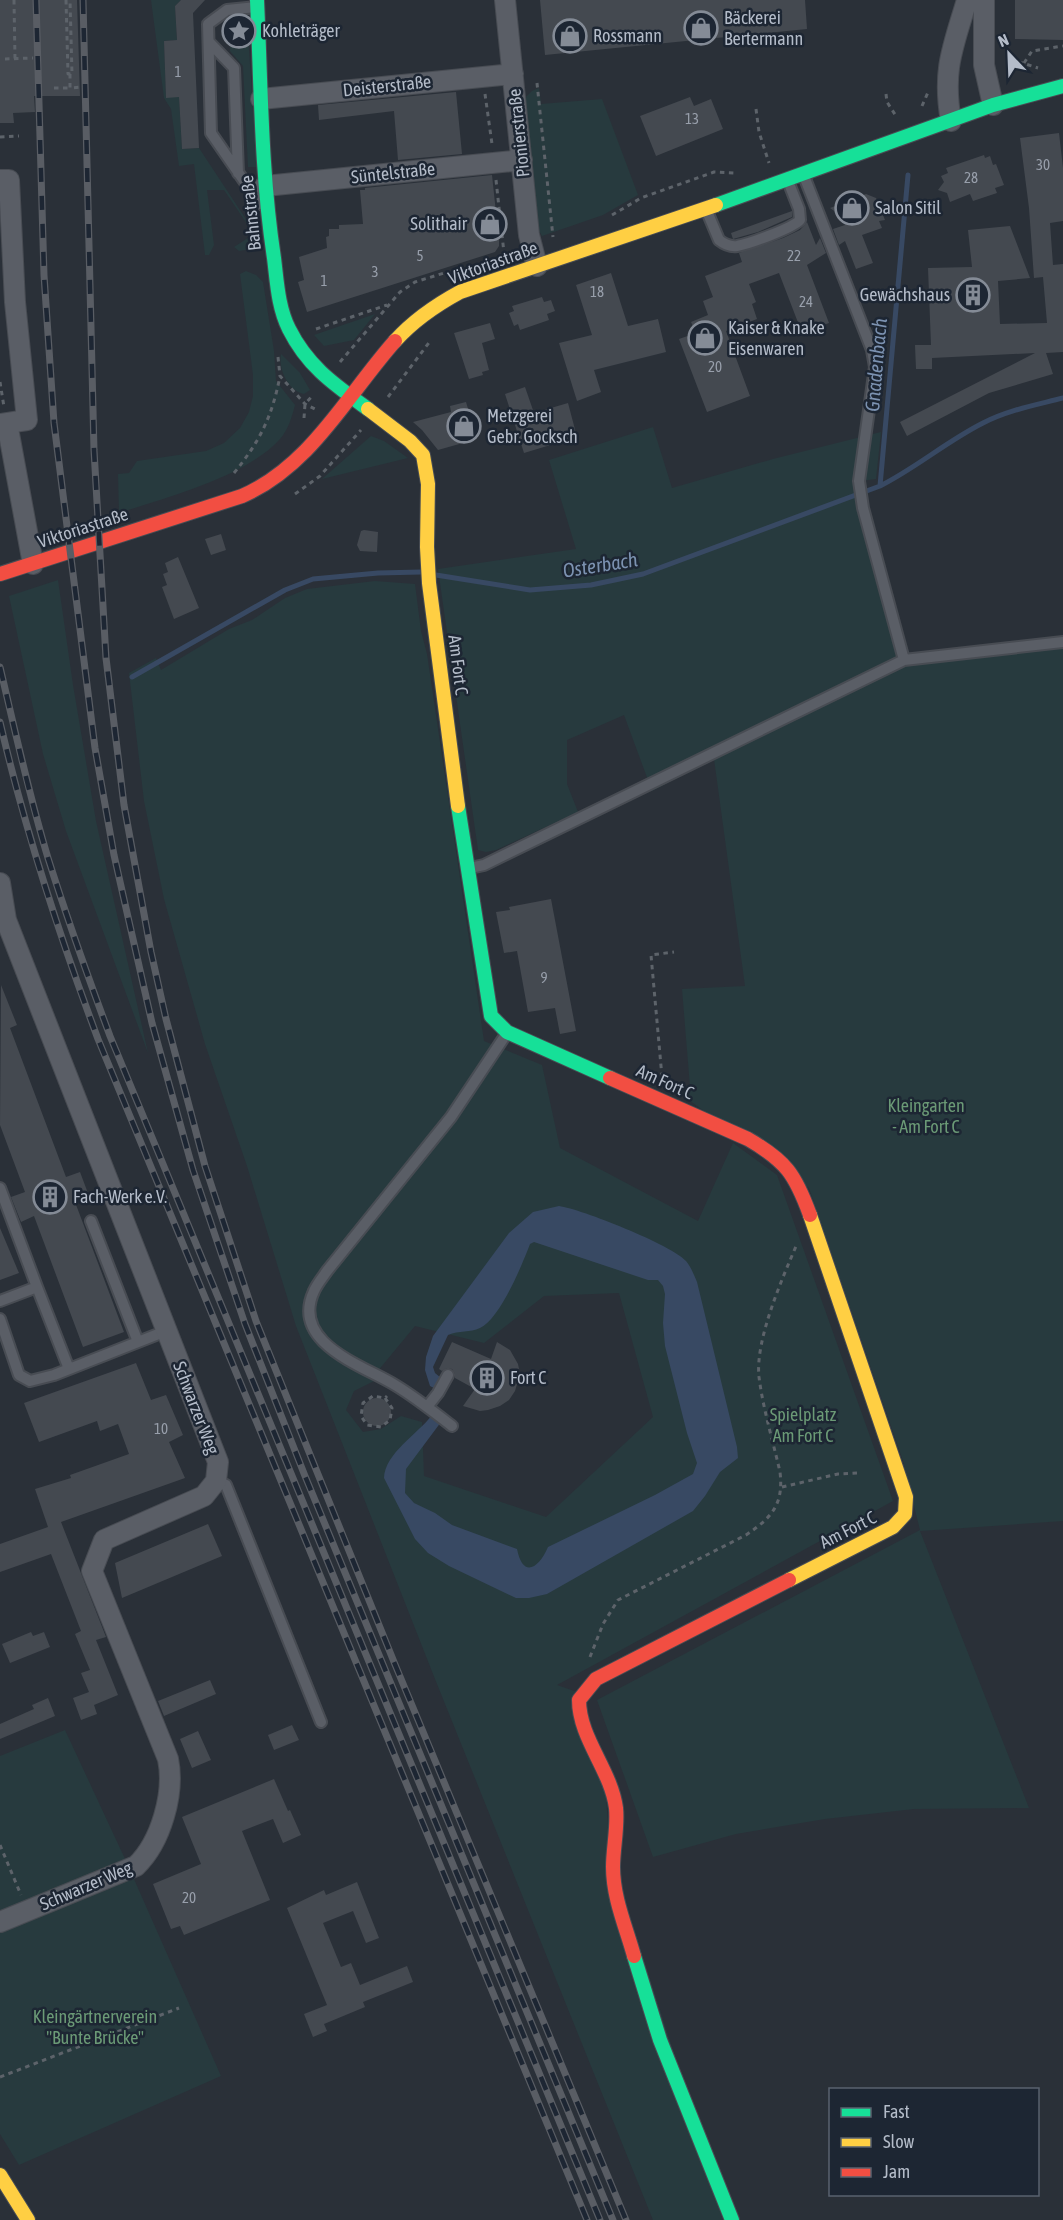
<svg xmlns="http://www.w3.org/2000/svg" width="1063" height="2220" viewBox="0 0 1063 2220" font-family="'Asap Condensed',sans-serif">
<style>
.green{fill:#273a3e;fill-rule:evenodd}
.water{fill:#384963}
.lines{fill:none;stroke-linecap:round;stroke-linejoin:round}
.stream{stroke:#384963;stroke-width:5}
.building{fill:#444950}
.lane-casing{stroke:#484c53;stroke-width:14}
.street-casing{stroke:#484c53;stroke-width:22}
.fast-casing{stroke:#484c53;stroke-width:16}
.slow-casing{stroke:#484c53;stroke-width:16}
.jam-casing{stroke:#484c53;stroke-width:16}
.path{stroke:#5d636a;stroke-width:3;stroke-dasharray:4.5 4.5;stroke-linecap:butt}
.lane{stroke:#5a5e66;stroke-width:10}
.street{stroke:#5a5e66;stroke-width:20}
.fast{stroke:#16e098;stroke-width:14}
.slow{stroke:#ffcf43;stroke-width:14}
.jam{stroke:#f24e42;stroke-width:14}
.rail-casing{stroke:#595d64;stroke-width:7}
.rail{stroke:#1d2633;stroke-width:4.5;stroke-dasharray:14;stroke-linecap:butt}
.labels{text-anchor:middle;stroke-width:5;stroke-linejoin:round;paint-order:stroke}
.number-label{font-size:15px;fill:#989fab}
.poi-label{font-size:18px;fill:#b4bcc9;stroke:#1d2633;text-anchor:start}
.street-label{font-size:18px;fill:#b4bcc9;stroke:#1d2633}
.park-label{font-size:18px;fill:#6b9a76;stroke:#1d2633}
.water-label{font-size:20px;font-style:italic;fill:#7c92b1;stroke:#1d2633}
</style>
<rect width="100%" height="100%" fill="#2a3038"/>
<path class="green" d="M151,0H181L175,6L177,40L164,41L166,97H179L182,149L199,148L257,236V245L252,249L239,251L234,247L254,234L224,190H207L214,245L209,255H205L194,164L179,166L171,109L164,98Z
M244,28L248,35L257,167H248L243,66L230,51C231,40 231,30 244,28Z
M539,88L541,104L602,99L638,195L603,215L542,236L537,227L524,99L532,91Z
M246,271L256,275L263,282L274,351L276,381L295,405C292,417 288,430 280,439C246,477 167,497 119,513L118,474L129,473L137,461L206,451L224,443L240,428L249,412L253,396V375L240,274Z
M375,314L354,340L324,346L314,335Z
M281,354L300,373L310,390L304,394C288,391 278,369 281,354Z
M653,427L672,488L773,459L881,432L876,479L860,481L904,659L1063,642V1521L920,1531L1029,1808L914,1809L825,1819L736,1834L653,1857L597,1700L920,1530L903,1461L809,1188L689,1100L690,1087L682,989L745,986L714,759L652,791L624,715L567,740V784L578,812L496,850L486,852L478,850L438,569L576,549L549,460Z
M371,436L384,441L408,458L322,479Z
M58,580L73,685L96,821L148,1053L66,831L43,754L9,596Z
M375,581L415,584L421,631L427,654L484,1041L542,1065L560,1148L698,1221L733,1143L777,1175L893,1501L557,1685L577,1692L605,1782L610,1855L728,2220H653L435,1679L296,1326L247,1166L205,1044L164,899L144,801L129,673L156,658L161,670L229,629L252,620L285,598L307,589ZM619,1293L653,1417L546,1517L424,1476L422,1422L401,1416L381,1429L363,1432L346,1410L354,1391L374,1381L372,1378L415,1326L484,1343L544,1296Z
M65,1730L126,1861L221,2076L19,2165L0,2134V1756Z"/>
<path class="water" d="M559,1206C581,1209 672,1245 686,1261C691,1267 694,1275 697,1282L737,1447L738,1458L720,1472L705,1496L693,1511L547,1594L529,1598H516L449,1566L428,1553L415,1539L384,1478C385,1453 418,1434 432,1415L441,1422L406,1469L405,1493L414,1503L435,1513L452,1525L517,1549C523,1579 539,1568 548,1547L655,1495L693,1474L697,1463L687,1433L665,1346L663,1323L665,1294L663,1286L658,1280H648L534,1242L530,1244C522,1265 500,1319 480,1328C470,1333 459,1330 448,1335L433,1367L435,1373L441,1378L436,1389L430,1386L425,1370L426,1357L433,1336L509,1233L533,1212Z"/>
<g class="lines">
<path class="stream" d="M880,486L908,175
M436,575L530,590L591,585L643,574L880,486C916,468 947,441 983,423C1008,410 1036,405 1063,398
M132,677L285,590L313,579L378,573L421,572"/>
</g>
<path class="building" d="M0,0H77L80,96H34L35,112L13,113L14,123H0Z
M181,0H205L193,13L199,148L182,149L179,97L166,98L164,41L177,40L175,6Z
M540,0H805L807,29L545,55Z
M1015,0H1063V40L1015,39Z
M456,92L462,154L398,160L394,111L319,120L318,105Z
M690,97L694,106L711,99L723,129L656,156L640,116Z
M1059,133L1063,168V221L1050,223L1053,265L1063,264V352L1046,353L1053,374L989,393L907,436L900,422L1035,353L932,358V369H916L915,345H931L928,268L972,267L968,230L1010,226L1030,278L998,281L1000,324L1047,323L1043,277L1034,278L1029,208L1020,138Z
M984,155L985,158L990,156L993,165L996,164L1004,185L995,188L997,193L973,201L970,194L950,202L947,193L938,190L944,182L941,176L948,173L946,168Z
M492,175L499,241V246L495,252L307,312L298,282L304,280L299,257L327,248L326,237L329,236V229H339V225L363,224L360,190H365V188Z
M866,194L876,198L885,220L879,221L882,228L862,235L873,263L856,269L845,241L839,245L833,229L851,223L830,208Z
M792,211V217L785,220L758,232L733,239L731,233Z
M807,222L816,245L820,238L826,253L807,265L829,323L802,333L779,273L749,284L756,302L752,304L757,319L726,331L750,396L707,412L679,339L696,333L691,322L708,315L703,301L713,297L705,276L742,262L739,253L783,238L800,230Z
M611,273L628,326L658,319L666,352L594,370L601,392L577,401L559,343L592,335L576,285Z
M542,297L544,302L551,300L555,311L547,314L549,320L520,330L518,324L514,326L509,313L514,311L512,306Z
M490,323L495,339L482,343L489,370L482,372L483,375L469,379L454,333Z
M525,387L534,413L568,403L577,437L524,453L505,394Z
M466,402L477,439L438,450L422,430L413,422L451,412L450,406Z
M364,530L378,532L377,552L360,551L357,545L361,531Z
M221,534L226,550L211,555L205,539Z
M178,557L199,608L174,619L162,587L167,585L163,574L168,572L165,563Z
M551,899L576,1031L560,1034L555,1008L528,1012L517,951L504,953L496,912L510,910L509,907Z
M1,985L17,1025L10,1028L66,1177L80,1172L89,1196L75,1202L124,1332L83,1347L34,1216L21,1222L11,1197L25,1192L0,1125Z
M0,1228L19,1273L0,1280Z
M452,1342L491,1359L497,1342L510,1350L518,1364L520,1374L515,1391L509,1400L500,1406L488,1410L480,1411L463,1406L475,1389L455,1378V1374L452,1369L447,1368L442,1371L439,1369Z
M136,1363L151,1400L166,1395L183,1435L169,1442L185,1478L61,1522L106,1637L96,1640L118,1695L94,1705L97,1714L81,1720L73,1698L89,1692L81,1673L90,1670L75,1634L81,1631L51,1554L0,1572V1544L48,1527L35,1489L71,1478L70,1475L129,1454L118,1424L100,1431L97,1421L39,1442L24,1403Z
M363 1412a14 14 0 1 1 28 0a14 14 0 1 1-28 0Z
M208,1524L222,1556L122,1598L115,1563Z
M31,1632L33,1636L44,1632L50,1647L10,1663L2,1644Z
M210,1680L216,1694L164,1716L158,1701Z
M48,1698L55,1716L0,1739V1724L34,1709L32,1705Z
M292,1725L299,1740L274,1750L268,1735Z
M198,1731L211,1760L192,1768L180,1739Z
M274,1779L288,1811L290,1810L301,1835L283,1843L273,1819L242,1831L270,1900L184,1935L180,1926L171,1929L153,1884L201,1864L182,1817Z
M357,1882L379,1938L366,1943L353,1911L323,1923L341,1967L351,1963L360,1985L407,1966L413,1982L363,2002L365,2007L324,2024L327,2031L313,2037L304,2014L327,2005L287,1908L324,1890L326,1895Z"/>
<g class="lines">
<defs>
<path id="lane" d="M257,7L227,10L208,24L211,133L260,204
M209,42L234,68L238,173
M804,176L872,350L875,367L859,481L863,508L904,660
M706,209L719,240C724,244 730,247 737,246C749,244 793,228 800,220L799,209L788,181
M470,868L484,865L904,660L1063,642
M0,1188L37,1287
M91,1221L138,1342
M0,1301L37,1287L69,1369
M0,1319L19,1375L30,1381L54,1375L166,1331
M427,1407L438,1393L448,1375
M452,1426C434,1412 415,1397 395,1385C362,1365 290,1343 314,1291C317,1284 323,1277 327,1271L451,1117L507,1033
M216,1481L226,1485L321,1722"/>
<path id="street" d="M505,0L529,235L537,266
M984,0V65L993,105
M261,99L513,74
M951,121C942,70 953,47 967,0
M0,180H9L15,302L27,420L0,424
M265,186L522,160
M7,423L33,564
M0,883L6,920L218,1462L216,1481L204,1496L104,1540L92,1571L168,1759C175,1793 161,1842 136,1866L0,1922"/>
<path id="fast" d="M257,0C261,86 261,173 274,258C277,282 278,307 289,329C308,367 335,385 368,409
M716,205L993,105L1063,86
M458,806L491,1016L507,1032L610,1078
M634,1956L660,2040L732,2220"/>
<path id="slow" d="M395,341C413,321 436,305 460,292L716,205
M368,409L410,441L423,455L428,484L427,547L429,583L458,806
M789,1580L893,1527L905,1514L906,1497L810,1215
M0,2175L28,2220"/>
<path id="jam" d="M0,574L242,496C311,466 347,395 395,341
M610,1078L748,1139C786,1161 795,1174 810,1215
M634,1956C626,1927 613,1898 613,1867C613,1848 618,1827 616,1808C611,1770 579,1738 579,1700L596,1679L789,1580"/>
</defs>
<use href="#lane" class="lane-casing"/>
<use href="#street" class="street-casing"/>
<use href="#fast" class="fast-casing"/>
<use href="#slow" class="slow-casing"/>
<use href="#jam" class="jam-casing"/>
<path class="path" d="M14,0L15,59
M66,0L68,74H72L70,0
M5,59L33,58
M1010,59L1038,68
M1024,63L1032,51L1063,46
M70,74V88L81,87
M537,83L553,237
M54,88H70
M485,94L492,144
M886,94L887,102L896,116
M922,106L929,90
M756,109L759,132L769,163
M0,137L19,136
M496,180L504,253
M612,215L641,198L714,172L734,173
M316,329L387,305
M278,357L280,376L305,404L315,409
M340,362L400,292L415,282L444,273
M0,382L4,407
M388,397L431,340
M304,418L305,404L313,395
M234,473C260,441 272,417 280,376
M295,494L320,476L361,430
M662,1077L651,955L674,952
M385,1398L392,1408L390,1420L381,1427L367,1425L361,1416L363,1403L373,1396L385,1398L387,1396
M782,1487L838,1474L859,1473
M590,1657L603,1624L618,1600L746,1535C771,1518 784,1505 780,1472C773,1441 763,1409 759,1377C755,1340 782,1279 797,1244
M0,1845L21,1895
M0,2077L179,2008"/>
<use href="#lane" class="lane"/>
<use href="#street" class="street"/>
<use href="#fast" class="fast"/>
<use href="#slow" class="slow"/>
<use href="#jam" class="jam"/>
<defs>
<path id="rail" d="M36,0L44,275L54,423L95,748L114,855L152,1023L193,1170L245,1324L305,1476L613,2220
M83,0L94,450L106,658L124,805L151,952L166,1019L205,1166L256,1321L394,1662L626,2220
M0,667C15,731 29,795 48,858C67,918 88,977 110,1036L600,2220
M0,722C25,830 59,935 98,1039L587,2220"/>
</defs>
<use href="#rail" class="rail-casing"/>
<use href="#rail" class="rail"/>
</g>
<defs>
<symbol id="shop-ring" viewBox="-11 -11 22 22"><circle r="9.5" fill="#1d2633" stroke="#848b96" stroke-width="1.5"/><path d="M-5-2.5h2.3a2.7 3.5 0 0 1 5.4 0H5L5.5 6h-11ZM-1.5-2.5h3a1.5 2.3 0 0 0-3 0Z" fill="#848b96"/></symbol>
<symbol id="sight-ring" viewBox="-11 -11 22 22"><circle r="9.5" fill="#1d2633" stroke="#848b96" stroke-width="1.5"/><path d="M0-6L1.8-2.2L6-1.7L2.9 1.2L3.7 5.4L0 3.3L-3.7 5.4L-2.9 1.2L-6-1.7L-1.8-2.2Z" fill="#848b96"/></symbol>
<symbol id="building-ring" viewBox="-11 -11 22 22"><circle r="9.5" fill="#1d2633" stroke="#848b96" stroke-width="1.5"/><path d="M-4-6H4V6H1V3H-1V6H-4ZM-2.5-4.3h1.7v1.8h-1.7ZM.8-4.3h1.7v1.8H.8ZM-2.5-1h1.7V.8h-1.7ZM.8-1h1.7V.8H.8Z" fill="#848b96"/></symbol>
</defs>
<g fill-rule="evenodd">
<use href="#shop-ring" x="682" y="9" width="38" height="38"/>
<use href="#sight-ring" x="220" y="12" width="38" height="38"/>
<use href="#shop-ring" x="551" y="17" width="38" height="38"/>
<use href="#shop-ring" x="833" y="189" width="38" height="38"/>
<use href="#shop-ring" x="471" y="205" width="38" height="38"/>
<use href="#building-ring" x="954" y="276" width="38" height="38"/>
<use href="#shop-ring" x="686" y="319" width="38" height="38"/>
<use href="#shop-ring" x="445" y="407" width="38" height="38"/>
<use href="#building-ring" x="31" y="1178" width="38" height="38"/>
<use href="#building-ring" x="468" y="1359" width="38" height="38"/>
</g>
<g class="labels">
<g class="number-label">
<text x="178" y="77">1</text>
<text x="692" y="124">13</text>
<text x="1043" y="170">30</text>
<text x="971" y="183">28</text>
<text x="420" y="261">5</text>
<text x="794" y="261">22</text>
<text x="375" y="277">3</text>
<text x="324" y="286">1</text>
<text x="597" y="297">18</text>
<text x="806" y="307">24</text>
<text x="715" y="372">20</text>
<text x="544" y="983">9</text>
<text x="161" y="1434">10</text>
<text x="189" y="1903">20</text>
</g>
<g class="poi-label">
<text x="724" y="24">Bäckerei<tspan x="724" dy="21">Bertermann</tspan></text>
<text x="262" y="37">Kohleträger</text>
<text x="593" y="42">Rossmann</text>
<text x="875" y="214">Salon Sitil</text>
<text x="467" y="230" text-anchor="end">Solithair</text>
<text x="950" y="301" text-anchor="end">Gewächshaus</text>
<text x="728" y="334">Kaiser &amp; Knake<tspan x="728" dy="21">Eisenwaren</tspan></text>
<text x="487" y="422">Metzgerei<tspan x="487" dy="21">Gebr. Gocksch</tspan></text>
<text x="73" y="1203">Fach-Werk e.V.</text>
<text x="510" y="1384">Fort C</text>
</g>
<g class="street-label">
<text transform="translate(387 86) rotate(-6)" y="6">Deisterstraße</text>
<text transform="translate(519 133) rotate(-96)" y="6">Pionierstraße</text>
<text transform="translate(393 173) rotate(-6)" y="6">Süntelstraße</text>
<text transform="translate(251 213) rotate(-96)" y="6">Bahnstraße</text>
<text transform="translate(493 263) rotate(-20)" y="6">Viktoriastraße</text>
<text transform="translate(83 528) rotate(-18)" y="6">Viktoriastraße</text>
<text transform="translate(458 665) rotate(83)" y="6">Am Fort C</text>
<text transform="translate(665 1082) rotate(24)" y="6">Am Fort C</text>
<text transform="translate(196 1408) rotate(69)" y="6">Schwarzer Weg</text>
<text transform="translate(848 1530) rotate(-27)" y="6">Am Fort C</text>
<text transform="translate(86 1886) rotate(-23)" y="6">Schwarzer Weg</text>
</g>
<g class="park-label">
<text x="926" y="1112">Kleingarten<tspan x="926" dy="21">- Am Fort C</tspan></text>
<text x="803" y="1421">Spielplatz<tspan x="803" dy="21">Am Fort C</tspan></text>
<text x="95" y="2023">Kleingärtnerverein<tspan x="95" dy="21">"Bunte Brücke"</tspan></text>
</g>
<g class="water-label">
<text transform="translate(876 365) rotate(-85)" y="7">Gnadenbach</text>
<text transform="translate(600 565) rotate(-9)" y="7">Osterbach</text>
</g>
</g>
<rect x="829" y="2088" width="210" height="108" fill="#1d2633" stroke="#59626f" stroke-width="1.5"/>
<rect x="841" y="2108" width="30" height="9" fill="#16e098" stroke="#59626f" stroke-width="1.5"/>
<text x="883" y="2118" font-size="18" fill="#b4bcc9">Fast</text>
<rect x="841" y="2138" width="30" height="9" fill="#ffcf43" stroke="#59626f" stroke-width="1.5"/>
<text x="883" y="2148" font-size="18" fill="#b4bcc9">Slow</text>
<rect x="841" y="2168" width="30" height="9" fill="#f24e42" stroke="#59626f" stroke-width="1.5"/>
<text x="883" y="2178" font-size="18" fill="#b4bcc9">Jam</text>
<g transform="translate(1009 54) rotate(337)" stroke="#1d2633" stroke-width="4.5" paint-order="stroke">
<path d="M0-4.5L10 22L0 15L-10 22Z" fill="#b4bcc9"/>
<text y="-9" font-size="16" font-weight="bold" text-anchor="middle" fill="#b4bcc9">N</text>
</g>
</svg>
